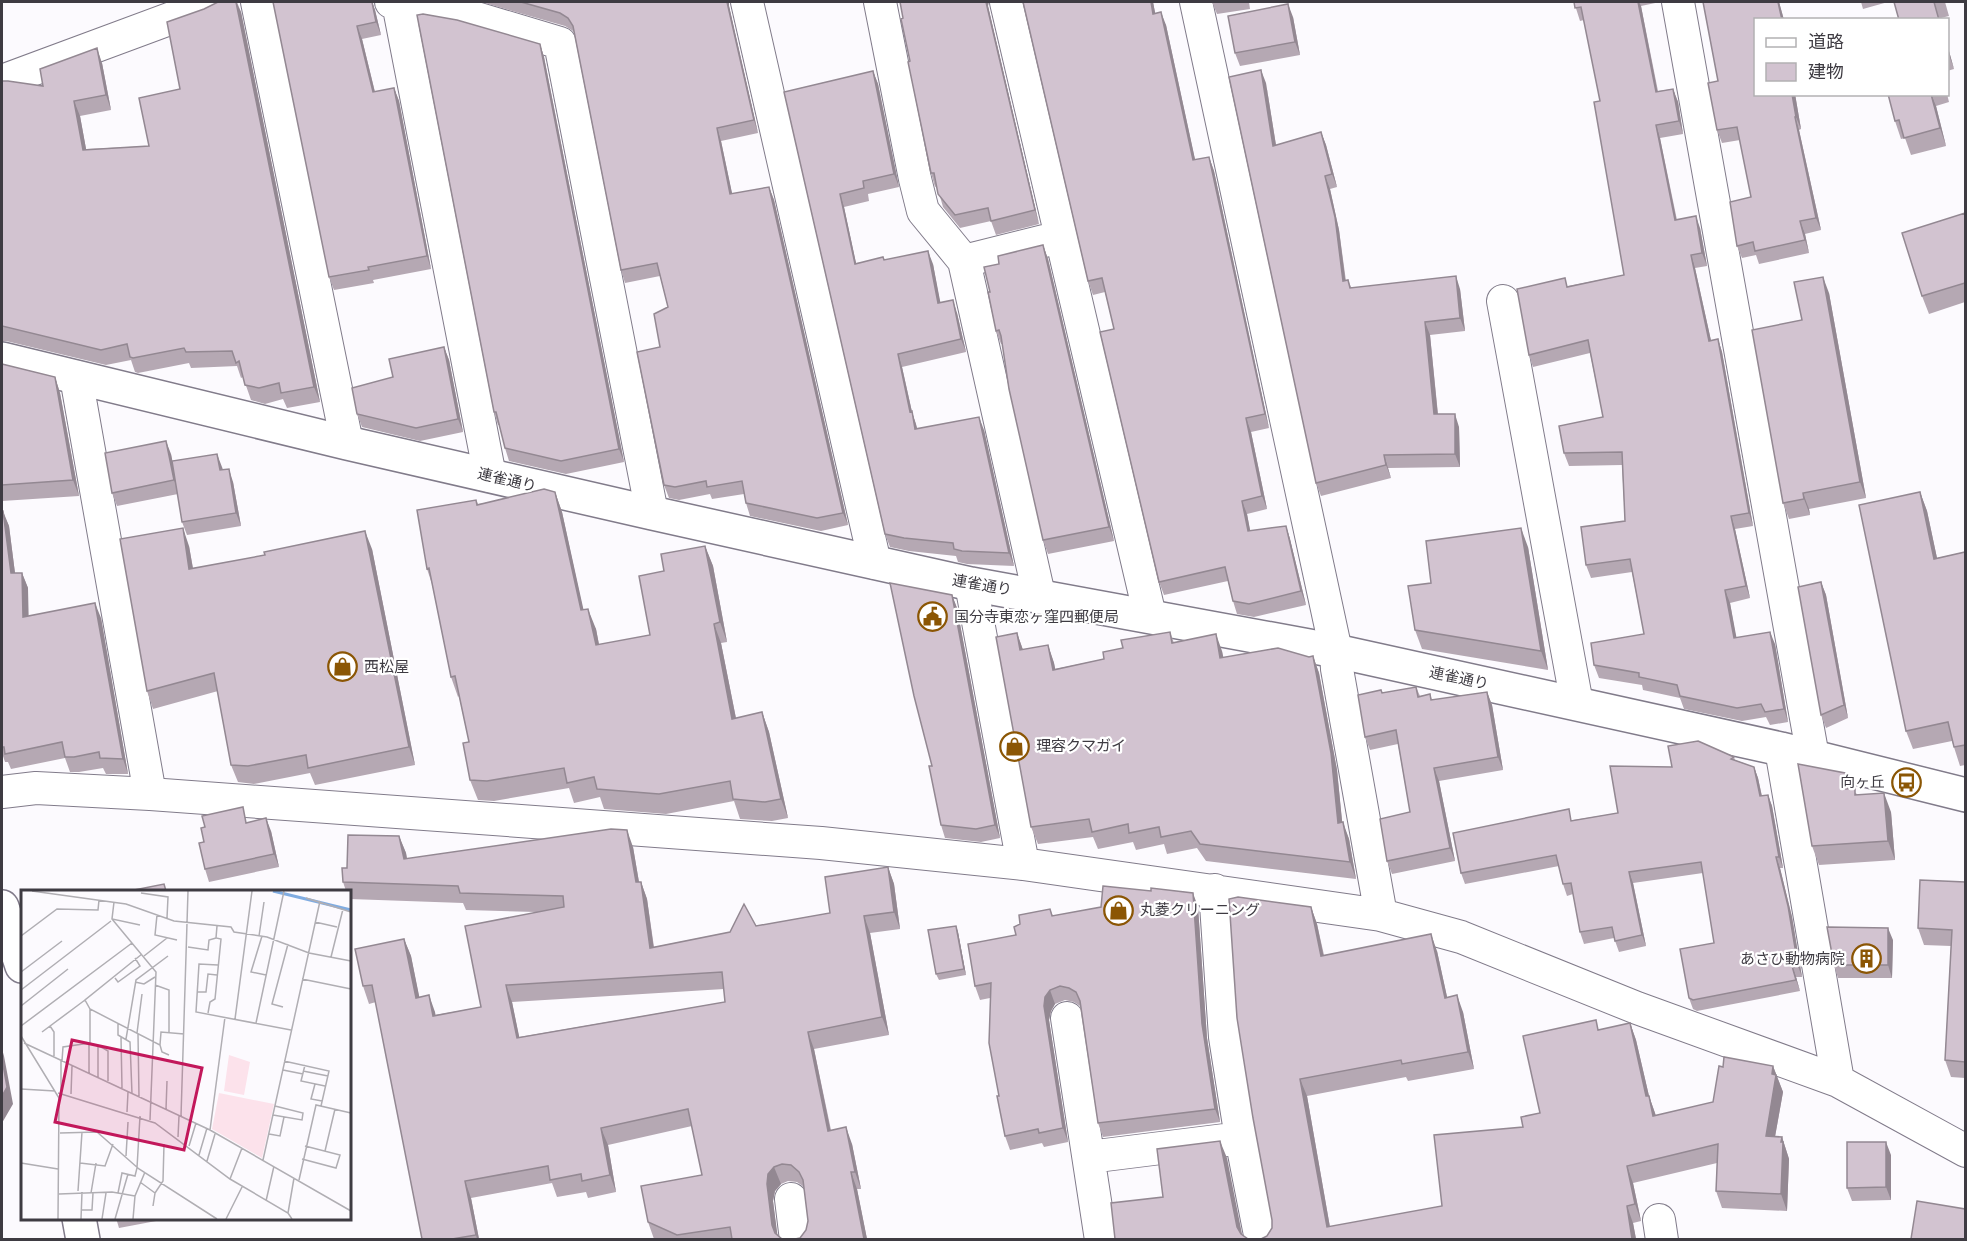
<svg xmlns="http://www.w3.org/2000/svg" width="1967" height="1241" viewBox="0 0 1967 1241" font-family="'Public Sans','Noto Sans JP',sans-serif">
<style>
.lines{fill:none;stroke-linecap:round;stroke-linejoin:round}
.minor-casing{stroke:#817b8a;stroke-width:34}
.major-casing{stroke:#817b8a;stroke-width:36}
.minor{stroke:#fff;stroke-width:32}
.major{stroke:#fff;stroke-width:33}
.wall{fill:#b5a8b3;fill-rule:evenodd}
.shaded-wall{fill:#938892}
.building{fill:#d2c3d0;stroke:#938892;stroke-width:1.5;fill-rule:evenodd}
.labels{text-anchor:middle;stroke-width:4.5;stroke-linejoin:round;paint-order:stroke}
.street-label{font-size:15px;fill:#3e3b42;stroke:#fff}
.poi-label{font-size:15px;fill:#3e3b42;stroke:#fff;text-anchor:start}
.inset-river{fill:none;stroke:#80ace1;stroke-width:3}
.inset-road{fill:none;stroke:#b0aeb3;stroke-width:1.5}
.view{fill:#c2185b;fill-opacity:0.15;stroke:#c2185b;stroke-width:3}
.inset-edge{fill:none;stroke:#3e3b42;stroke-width:3}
</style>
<rect width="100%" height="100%" fill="#fcfafe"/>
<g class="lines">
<defs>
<path id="minor" d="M257,2L347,443
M391,2L466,15L560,43L652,513
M747,2L875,563
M880,2L915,179L923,211L964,261L1039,595
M1006,2L1150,616
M1196,2L1336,651L1337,669L1381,915
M1678,2L1813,757
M398,3L490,476
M2,81L215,2
M964,261L1060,237
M1503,301L1577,704
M76,377L150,794
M971,584L1023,864
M1781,749L1838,1081
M2,792L36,788L150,794L821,843L1023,864L1381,915L1461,937L1637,1008L1838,1081L1966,1151
M1215,890L1225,1037L1241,1138L1261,1240
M1067,1018L1101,1240
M1089,1157L1241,1138
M791,1199L796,1240
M1659,1220L1662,1240"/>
<path id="major" d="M2,359L347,443L652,513L971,584L1336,651L1781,749L1966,795
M2,907L22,966
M79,1218L83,1240"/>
</defs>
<use href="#minor" class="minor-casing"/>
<use href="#major" class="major-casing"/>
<use href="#minor" class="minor"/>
<use href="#major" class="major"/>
</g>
<path class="wall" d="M218,2H237L241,12L320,402L287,408L283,399L265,404L251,400L243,377L241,378L237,366L191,368L189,363L138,373L135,372L131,360L106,365L6,341H2V81L43,86L102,63L111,110L80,116L86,149L149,146L180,89L204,9Z
M273,2H372L375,10L381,35L362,39L375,92L394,88L399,101L431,269L373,280L374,283L334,290L329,277Z
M481,2H729V6L758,133L721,141L732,194L769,187L774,200L848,525L821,531L750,516L746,503L744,494L712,499L710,494L679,500L669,498L664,485L660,347L668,307L660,276L625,283L621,270L574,33L573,31L565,26Z
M1153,2L1155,13L1166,25L1195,160L1209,157L1214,171L1269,428L1251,432L1267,509L1247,514L1250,531L1286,526L1290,539L1306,605L1254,617L1237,614L1233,601L1228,581L1164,595L1159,582L1114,329L1105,292L1093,295L1088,281Z
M1212,2H1249L1250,9L1217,14Z
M1574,2H1661H1660L1641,6L1658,91L1673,89L1678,102L1683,134L1660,138L1677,220L1700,228L1707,266L1695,268L1711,341L1718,339L1722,352L1753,526L1735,529L1750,598L1730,603L1736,638L1775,644L1788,722L1770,725L1766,717L1742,721L1684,709L1680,698L1643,690L1642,685L1599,678L1594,665L1644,634L1632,572L1591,578L1586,565L1625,521L1622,465L1569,466L1564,453L1603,417L1590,353L1533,367L1529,355L1568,286L1624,275L1600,101L1584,20L1580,21Z
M1703,2H1779L1784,20H1755L1795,94L1801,129L1799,130L1821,230L1805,234L1809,253L1759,264L1756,255L1742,258L1737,246L1751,197L1740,140L1722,143L1717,130L1718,81Z
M1861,2H1888L1863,9Z
M1894,2H1945L1949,16L1941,18V20H1899Z
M988,6L1039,224L996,235L991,221L960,228L943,207L937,186L935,187L931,173L903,18Z
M1293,17L1300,55L1240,66L1235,53Z
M540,44L544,57L624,462L566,474L509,461L505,448L499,425H498L494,412Z
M1947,44L1954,69L1947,71Z
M873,71L878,84L899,187L868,194L869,201L844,207L856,263L884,260L933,264L940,303L957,313L966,352L902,367L912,412L917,428L984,430L1014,566L967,564L958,562L956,556L909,551L890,547L885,534L784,92Z
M1266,83L1276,145L1321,132L1326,145L1337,187L1330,189L1339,230L1346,281L1348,280L1351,287L1460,289L1465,331L1430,335L1438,414L1459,427L1460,467L1388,468L1391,478L1321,496L1316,483Z
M1888,94H1947L1949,102L1936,106L1946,146L1911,155L1905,138L1901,139L1895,121Z
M1965,213V302L1929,314L1922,296Z
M1043,245L1048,259L1114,541L1048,554L1043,540L1002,344H1001L996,331L990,292L999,264Z
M1829,293L1866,498L1809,509L1810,515L1789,519L1783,503L1802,320Z
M444,347L449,360L463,432L420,441L362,427L357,414L393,377Z
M2,364L55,377L60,393L79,496L2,501Z
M171,454L172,461L222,467L223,470L233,482L241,526L187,535L182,522L178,494L117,506L112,493Z
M555,492L562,512L583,610L596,629L599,645L650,635L664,571L705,546L713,566L727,642L721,643L736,718L762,712L769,732L788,818L772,821L740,819L734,801L666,814L604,809L600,797L574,803L569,788L494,801L478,800L470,780L469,742L459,696L458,697L451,677L432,584L427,569L476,500L478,504Z
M1920,492L1927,511L1937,558L1965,552V765L1960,766L1952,741L1913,749L1906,731Z
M2,511L9,526L15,573H22L28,588V616L101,618L128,774H106L103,768L79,772H70L65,758L11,769L8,762H5L2,753Z
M189,546L193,568L372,549L415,765L315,785L310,773L254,784L238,782L231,765L218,691L153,709L147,691Z
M1528,547L1548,670L1422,649L1415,630L1431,583Z
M1821,582L1826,595L1848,718L1826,728L1821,715Z
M952,595L957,608L1000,838L981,842L945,838L941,825L932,766Z
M1170,632L1174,643L1222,651L1223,658L1309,657L1313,656L1319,673L1337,770L1342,822L1349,839L1356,879L1206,861L1197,848L1167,854L1164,844L1136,850L1133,842L1098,849L1093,837L1038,844L1031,827L1017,633L1023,650L1048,645L1054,663L1055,669L1104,659L1123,648Z
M1416,687L1420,696L1430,694L1432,700L1487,692L1492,705L1503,770L1439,781L1455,861L1392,874L1387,861L1410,812L1398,744L1370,750L1365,737L1383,693Z
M1734,757L1735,760L1754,767L1758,778L1762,796L1768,795L1772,806L1783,868H1780L1792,917L1802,977H1796L1800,991L1697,1011L1693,1009L1689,998L1714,943L1703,873L1633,883L1646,946L1619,952L1614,938L1584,944L1580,932L1573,894L1567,896L1563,884L1559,866L1465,884L1461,873L1573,820L1618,813L1672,767Z
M1850,788L1858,795L1891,812L1895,860L1819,865L1812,846Z
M248,822L271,831L279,867L209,882L205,869L204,842Z
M399,836L406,853L407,859L633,847L639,882H641L647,899L654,947L730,932L756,926L830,913L888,867L894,884L900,929L870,933L889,1035L814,1049L831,1130L852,1144L861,1189H857L867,1239H795L800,1238L806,1230L808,1221L804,1187L797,1182L788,1181L781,1184L775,1191L773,1201L777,1235L782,1239H785H654L648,1222L702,1175L692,1126L608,1145L616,1192L588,1198L586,1192L557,1197L552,1183L471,1198L479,1239H422L376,1002L369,1004L363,986L404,939L411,956L419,997L435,1012V1015L481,1007L536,912L466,910L463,903L350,899V891H346L343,882L347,868ZM724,989L725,1002L519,1037L512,1002Z
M1965,882V1078L1951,1077L1945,1060L1951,946L1924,945L1918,928Z
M1198,907L1207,1038L1220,1122L1103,1137L1098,1123L1080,1006L1074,1002L1065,1000L1055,1004L1051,1011L1049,1020L1068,1142L1044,1147L1042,1143L1010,1150L1005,1136L999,1096L990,998L980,1000L975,986L1016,935L1050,909L1053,916Z
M1311,907L1317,924L1324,955L1437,951L1447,997L1463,1012L1474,1069L1408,1081L1406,1077L1307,1096L1330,1227L1442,1206L1523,1127L1540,1113L1599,1030L1630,1023L1636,1040L1649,1096L1656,1116L1713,1102L1723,1067L1773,1066L1783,1092L1775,1137H1782L1789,1159L1787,1211L1722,1208L1716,1191L1717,1163L1633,1183L1641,1221L1633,1223L1636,1239H1261L1267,1236L1272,1228Z
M956,926L958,932L966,975L939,980L936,974Z
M1893,940L1892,978H1838L1834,965Z
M1891,1155V1200L1852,1201L1847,1188Z
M116,1218H172L119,1228Z"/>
<path class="shaded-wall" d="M236,2L241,12L320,402L314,387Z
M372,2L375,10L381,35L376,22Z
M727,2H729V6L758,133L754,120Z
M986,2H989L988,6L1039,224L1035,210Z
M1151,2H1153L1158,27L1153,14Z
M1638,2H1639L1641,6L1660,105L1656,92Z
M1778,2H1779L1784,20H1782Z
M1288,4L1293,17L1300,55L1295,42Z
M1161,12L1166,25L1198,173L1193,160Z
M357,26L362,39L378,105L373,92Z
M540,44L544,57L624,462L619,449Z
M1947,44L1954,69L1947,49Z
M97,48L102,63L111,110L106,95Z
M1261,70L1266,83L1278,158L1273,146Z
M873,71L878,84L899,187L894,174Z
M394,88L399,101L431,269L427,256Z
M1673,89L1678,102L1683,134L1679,121Z
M1792,94H1795L1801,129L1796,117Z
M1931,94L1936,106L1946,146L1940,128Z
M74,101L80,116L89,165L83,150Z
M1795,117L1799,130L1821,230L1816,218Z
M1656,125L1660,138L1679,233L1675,220Z
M717,128L721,141L735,207L730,194Z
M1321,132L1326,145L1337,187L1332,174Z
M1209,157L1214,171L1269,428L1265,414Z
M1325,176L1330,189L1339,230L1347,294L1343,281Z
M769,187L774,200L848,525L843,513Z
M840,194L844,207L859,277L855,264Z
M1696,216L1700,228L1707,266L1702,253Z
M1800,221L1805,234L1809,253L1805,240Z
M1043,245L1048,259L1114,541L1109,527Z
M928,251L933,264L943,316L938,303Z
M1691,255L1695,268L1714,354L1709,341Z
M1456,276L1460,289L1465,331L1460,318Z
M1823,277L1829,293L1866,498L1860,482Z
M953,300L957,313L966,352L961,339Z
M1425,322L1430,335L1439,427L1434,414Z
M1718,339L1722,352L1753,526L1749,513Z
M444,347L449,360L463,432L458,419Z
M898,354L902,367L912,412L916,424L920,442L910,412Z
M55,377L60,393L79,496L73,480Z
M1455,414L1459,427L1460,467L1455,454Z
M979,417L984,430L1014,566L1009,553Z
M1246,418L1251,432L1267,509L1262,496Z
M166,441L171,454L179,493L174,480Z
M217,454L222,467L225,483L220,470Z
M1384,455L1388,468L1391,478L1386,465Z
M229,469L233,482L241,526L236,513Z
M555,492L562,512L588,630L581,610Z
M1920,492L1927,511L1941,577L1934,559Z
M1803,493L1809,509L1810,515L1804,499Z
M1242,501L1247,514L1253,545L1248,531Z
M3,511L9,526L17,589L11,573Z
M1731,516L1735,529L1750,598L1746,586Z
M1286,526L1290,539L1306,605L1301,591Z
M183,528L189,546L196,587L189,569Z
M1521,528L1528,547L1548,670L1541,651Z
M365,531L372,549L415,765L409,747Z
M705,546L713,566L727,642L720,622Z
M22,573L28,588L29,632L23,617Z
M1821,582L1826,595L1848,718L1844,705Z
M1725,590L1730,603L1739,651L1734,638Z
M952,595L957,608L1000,838L995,825Z
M95,603L101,618L128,774L123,759Z
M588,609L596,629L603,665L596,645Z
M714,624L721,643L740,739L732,719Z
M1770,632L1775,644L1788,722L1784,709Z
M1017,633L1023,650H1020Z
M1216,634L1222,651L1227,675L1220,658Z
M1048,645L1054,663L1059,687L1053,670Z
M1313,656L1319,673L1337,770L1344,840L1338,823Z
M1487,692L1492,705L1503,770L1498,757Z
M762,712L769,732L788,818L781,799Z
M1754,767L1758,778L1764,807L1760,796Z
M1434,768L1439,781L1455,861L1450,848Z
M1845,773L1852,792L1846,789Z
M1884,793L1891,812L1895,860L1888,841Z
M1768,795L1772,806L1783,868L1779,857Z
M266,818L271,831L279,867L274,854Z
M1343,822L1349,839L1356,879L1350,862Z
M627,830L633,847L642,900L636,882Z
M399,836L406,853L410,877L404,859Z
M1776,857L1780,868L1792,917L1802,977L1798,966Z
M888,867L894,884L900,929L894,912Z
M1629,872L1633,883L1646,946L1642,935Z
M641,882L647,899L656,965L650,948Z
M1193,893L1198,907L1207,1038L1220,1122L1215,1109L1202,1024Z
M1311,907L1317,924L1327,973L1321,956Z
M864,916L870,933L889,1035L882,1017Z
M956,926L958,932L966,975L964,969Z
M1888,928L1893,940L1892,978L1888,965Z
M1431,934L1437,951L1451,1015L1445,998Z
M404,939L411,956L423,1015L416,998Z
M1792,966L1796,977L1800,991L1796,980Z
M506,985L512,1002L523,1055L517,1038Z
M1050,990L1055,1004L1051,1011L1049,1020L1068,1142L1063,1128L1044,1006L1045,997Z
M429,995L435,1012L439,1033L433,1016Z
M1457,995L1463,1012L1474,1069L1468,1052Z
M1630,1023L1636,1040L1649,1096L1655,1113L1660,1133L1646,1096Z
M808,1032L814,1049L834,1148L828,1131Z
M2,1049L4,1056L13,1104L2,1123Z
M1773,1066L1783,1092L1772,1153L1766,1136Z
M1300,1079L1307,1096L1332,1239L1327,1227Z
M846,1127L852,1144L861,1189L855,1172Z
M601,1128L608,1145L616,1192L610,1175Z
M1782,1137L1789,1159L1787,1211L1781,1194Z
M1220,1141L1227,1158L1243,1239L1237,1227Z
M1886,1142L1891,1155V1200L1886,1187Z
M1627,1166L1633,1183L1641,1221L1635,1204Z
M774,1167L781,1184L775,1191L773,1201L778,1239L772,1225L767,1184L768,1174Z
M851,1172L857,1189L867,1239H864Z
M465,1181L471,1198L479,1239H477L476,1235Z
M1627,1206L1633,1223L1636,1239H1632Z"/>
<path class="building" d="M218,2H236L314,387L281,393L279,383L259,388L245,385L239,361L236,363L232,351L186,352L184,348L133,358L130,357L127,344L101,350L2,326V81H8L43,86L40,69L97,48L106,95L74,101L83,150L149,146L139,98L180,89L167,22L204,9Z
M273,2H372L376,22L357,26L373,92L394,88L427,256L368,267L369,270L329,277Z
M521,2H727L754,120L717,128L730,194L769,187L843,513L817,518L746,503L742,481L707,487L706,481L675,487L664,485L637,352L660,347L654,314L668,307L657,263L621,270L573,26L568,18L560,13Z
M900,2H986L1035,210L991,221L988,208L955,215L938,194L934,173H931L908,62L910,61L901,19L903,18Z
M1023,2H1151L1153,14L1161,12L1193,160L1209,157L1265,414L1246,418L1262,496L1242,501L1248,531L1286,526L1301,591L1249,604L1233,601L1225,567L1159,582L1100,332L1114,329L1102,278L1088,281Z
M1574,2H1638L1656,92L1673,89L1679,121L1656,125L1675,220L1696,216L1702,253L1691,255L1709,341L1718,339L1749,513L1731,516L1746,586L1725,590L1734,638L1770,632L1784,709L1765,712L1761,704L1737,708L1680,696L1677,685L1639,677V673L1594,665L1591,643L1644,634L1630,559L1586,565L1581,527L1625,521L1622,452L1564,453L1559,426L1603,417L1588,340L1529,355L1517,289L1565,278L1567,287L1624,275L1594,102L1600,101L1581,7L1575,8Z
M1703,2H1778L1782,20H1755V94H1792L1796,117H1795L1816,218L1800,221L1805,240L1755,251L1753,242L1737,246L1730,202L1751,197L1737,127L1717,130L1708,83L1718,81Z
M1894,2H1934L1939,20H1899Z
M1288,4L1295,42L1235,53L1228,16Z
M423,14L457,20L540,44L619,449L561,461L505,448L496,412H494L417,15Z
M1261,70L1273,146L1321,132L1332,174L1325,176L1335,217L1343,281L1348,280L1350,288L1456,276L1460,318L1425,322L1434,414H1455V454L1384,455L1386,465L1316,483L1229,77Z
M873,71L894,174L863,181L864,188L840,194L855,264L883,257L884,260L928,251L938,303L953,300L961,339L898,354L910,412L912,411L915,429L979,417L1009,553L962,551L954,549L953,543L904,538L885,534L784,92Z
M1888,94H1931L1940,128L1904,138L1899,120L1895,121Z
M1965,213V283L1922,296L1902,233Z
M1043,245L1109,527L1043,540L1009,389L1001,336L999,330L996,331L988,292H990L984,267L999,264L998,256Z
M1823,277L1860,482L1803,493L1804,499L1783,503L1752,330L1802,320L1794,282Z
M444,347L458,419L416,428L357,414L352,388L393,377L389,359Z
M2,364L55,377L73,480L2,485Z
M166,441L174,480L112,493L105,453Z
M217,454L220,470L229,469L236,513L182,522L172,461Z
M544,489L555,492L581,610L588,609L596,645L650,635L639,576L664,571L661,554L705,546L720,622L714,624L732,719L762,712L781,799L765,802L733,799L730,781L659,794L597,789L594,777L567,783L564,768L487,781L470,780L463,743L469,742L455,676L451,677L429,568L427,569L417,510L476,500L477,505Z
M1920,492L1934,559L1965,552V745L1954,747L1948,722L1906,731L1859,505Z
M2,511H3L11,573H22L23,617L95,603L123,759L100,758L99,752L74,757H65L62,742L5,754L4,747H2Z
M183,528L189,569L265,555L264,552L365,531L409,747L308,768L306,755L248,766L231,765L214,673L147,691L120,539Z
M1521,528L1541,651L1415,630L1408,586L1431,583L1426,541Z
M1821,582L1844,705L1821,715L1798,587Z
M890,583L952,595L995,825L976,829L941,825L929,766H932L914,696Z
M1170,632L1172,643L1216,634L1220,658L1278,648L1309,657L1313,656L1331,753L1338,823L1343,822L1350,862L1200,844L1191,831L1161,837L1159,827L1129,833L1128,824L1092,832L1089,819L1031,827L996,637L1017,633L1020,650L1048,645L1053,670L1104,659L1103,652L1123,648L1121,640Z
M1416,687L1418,697L1430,694L1431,700L1487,692L1498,757L1434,768L1450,848L1387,861L1380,819L1410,812L1396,730L1365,737L1358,695L1381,690L1382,693Z
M1698,741L1734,757L1731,759L1754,767L1760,796L1768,795L1779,857H1776L1788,906L1798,966H1792L1796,980L1693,1000L1689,998L1680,949L1714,943L1701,862L1629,872L1642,935L1615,941L1612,927L1580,932L1571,883L1563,884L1556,855L1461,873L1453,833L1569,809L1571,821L1618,813L1610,766L1672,767L1668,746Z
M1798,764L1845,773L1846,789L1855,788V795L1884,793L1888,841L1812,846Z
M243,807L246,823L266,818L274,854L205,869L199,843L204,842L201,828L205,827L202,816Z
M611,829L627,830L636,882H641L650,948L730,932L744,904L756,926L830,913L825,877L888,867L894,912L864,916L882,1017L808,1032L828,1131L846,1127L855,1172H851L864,1239H795L800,1238L806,1230L808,1221L803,1180L799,1172L791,1165L782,1164L774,1167L768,1174L767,1184L772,1225L775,1233L782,1239H785H732L730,1227L677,1235L648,1222L641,1186L702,1175L688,1109L601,1128L610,1175L582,1181L581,1174L550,1180L548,1166L465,1181L476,1235L452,1239H422L372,985L363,986L355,949L404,939L416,998L429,995L433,1016L481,1007L465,926L564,907L563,896L460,893L458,886L343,882L342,868H347L348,835L399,836L404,859ZM722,972L725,1002L517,1038L506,985Z
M1920,880L1965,882V1062L1945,1060L1952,930L1918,928Z
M164,884L166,891H129Z
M1103,886L1151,891V888L1193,893L1202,1024L1215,1109L1098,1123L1080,1001L1076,992L1069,988L1060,986L1050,990L1045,997L1044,1006L1063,1128L1039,1133L1038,1129L1005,1136L997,1096H999L989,1043L991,983L975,986L968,944L1016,935L1014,927L1020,924L1019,915L1050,909L1052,916L1101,907Z
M1238,897L1311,907L1321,956L1431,934L1445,998L1457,995L1468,1052L1402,1064L1401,1060L1300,1079L1327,1227L1442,1206L1434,1135L1523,1127L1521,1117L1540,1113L1523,1036L1596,1020L1598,1030L1630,1023L1646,1096H1649L1653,1116L1713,1102L1719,1066L1723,1067L1724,1057L1773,1066L1772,1074L1776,1075L1766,1136L1782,1137L1781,1142H1783L1781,1194L1716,1191L1718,1144L1627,1166L1635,1204L1627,1206L1632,1239H1261L1267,1236L1272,1228V1220L1253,1118L1237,1018L1229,899Z
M956,926L964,969L936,974L928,930Z
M1827,927L1888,928V965H1834Z
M2,1059L7,1087L2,1096Z
M1220,1141L1237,1227L1241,1234L1248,1239H1115L1111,1203L1163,1197L1157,1149Z
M1847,1142H1886V1187L1847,1188Z
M1917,1201L1965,1209V1239H1911Z"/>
<defs>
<symbol id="civic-ring" viewBox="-11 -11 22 22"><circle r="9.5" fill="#fff" stroke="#8b5604" stroke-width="1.5"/><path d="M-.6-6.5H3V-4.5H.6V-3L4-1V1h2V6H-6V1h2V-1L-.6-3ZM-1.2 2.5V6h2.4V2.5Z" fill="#8b5604"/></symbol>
<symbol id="shop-ring" viewBox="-11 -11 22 22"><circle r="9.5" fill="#fff" stroke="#8b5604" stroke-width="1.5"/><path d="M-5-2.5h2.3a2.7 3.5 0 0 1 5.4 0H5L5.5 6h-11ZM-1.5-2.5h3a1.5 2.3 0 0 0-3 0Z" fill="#8b5604"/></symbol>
<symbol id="bus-ring" viewBox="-11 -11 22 22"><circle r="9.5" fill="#fff" stroke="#8b5604" stroke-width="1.5"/><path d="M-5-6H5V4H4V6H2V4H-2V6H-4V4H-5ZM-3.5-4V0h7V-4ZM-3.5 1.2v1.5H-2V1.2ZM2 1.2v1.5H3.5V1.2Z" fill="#8b5604"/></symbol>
<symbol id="building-ring" viewBox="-11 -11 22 22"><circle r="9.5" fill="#fff" stroke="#8b5604" stroke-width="1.5"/><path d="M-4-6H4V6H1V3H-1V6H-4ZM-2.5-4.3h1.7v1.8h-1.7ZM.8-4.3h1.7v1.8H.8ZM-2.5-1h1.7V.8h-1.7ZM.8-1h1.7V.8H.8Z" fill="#8b5604"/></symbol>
</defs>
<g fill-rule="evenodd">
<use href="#civic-ring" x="916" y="600" width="33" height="33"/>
<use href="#shop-ring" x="326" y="650" width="33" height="33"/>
<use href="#shop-ring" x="998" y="730" width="33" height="33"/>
<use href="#bus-ring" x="1890" y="766" width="33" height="33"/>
<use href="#shop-ring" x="1102" y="894" width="33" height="33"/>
<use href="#building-ring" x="1850" y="942" width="33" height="33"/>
</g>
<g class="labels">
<g class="street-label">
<text transform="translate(507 480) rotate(13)" y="5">連雀通り</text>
<text transform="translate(982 585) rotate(10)" y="5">連雀通り</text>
<text transform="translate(1459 678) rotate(12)" y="5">連雀通り</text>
</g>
<g class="poi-label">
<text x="954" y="622">国分寺東恋ヶ窪四郵便局</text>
<text x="364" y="672">西松屋</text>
<text x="1036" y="751">理容クマガイ</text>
<text x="1885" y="787" text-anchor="end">向ヶ丘</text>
<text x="1140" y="915">丸菱クリーニング</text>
<text x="1845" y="964" text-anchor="end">あさひ動物病院</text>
</g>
</g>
<g transform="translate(21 890)">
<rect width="330" height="330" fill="#fcfafe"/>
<path d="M208,165L229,172L223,205L203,201ZM198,203L253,214L241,268L191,239Z" fill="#fce2eb"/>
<path class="inset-river" d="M252,1L330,20"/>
<path class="inset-road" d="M11,1L105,14L153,31L210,37L213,42L246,47L288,63L330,71M120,3L147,7L146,28M285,8L330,22M93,12L91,29L119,35M136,25L134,45L156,50M91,29L135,82L129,230M294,32L316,37M0,46L36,19L77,20L78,10M238,46L243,12M241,46L230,82L245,85M167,57L187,60L188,50L195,48M121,64L64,110L69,119L139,155L141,162L148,165M123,66L146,48M310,67L322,19M197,75L178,74L175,122L270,140M0,82L41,51M94,88L97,92L119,76L114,68M281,89L330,99M114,92L123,94L134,87M134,95L148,100V142M0,100L90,31M176,102H185L187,84L196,85M0,116L47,79M262,117L251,114L267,54M187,123L189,112L194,109L200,49L195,48L196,36M214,129L231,1M97,133V145L109,152L111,204M235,133L263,1M0,136L111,53M29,136L33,142V166M21,142L64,110M116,143L121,104M117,144L118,207M0,146L38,208L37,329M100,147L101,198M105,149L115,90L147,66M3,153L189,240L330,321M69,153V119M139,155L140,142L163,144M40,171V202M41,171L42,157L69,153L82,158L87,161V191M263,171L308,181L300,216M284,175L280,191L304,196M262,180L282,184M282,181L307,186M68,184V153M77,187V156M294,194L290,209L301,211M0,199L34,201M37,203L134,233L209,289L267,323L271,329M50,204L51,176M145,219L146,191M106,222L107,202M252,225L281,230L282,223L254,216M160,226L167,1M189,240L204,127M39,243L76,242L118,279L196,329M248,244L259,246L263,227M157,247L158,226M168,256L175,233M304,261L314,219M178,265L186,238M105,266L107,232M281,269L315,278L319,265L284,256M242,270L299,11M186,271L194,244M0,273L37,279M59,273L84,276L92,254M209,289L221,258M278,290L295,215L330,223M119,292L134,303L132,316M57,301L61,242M70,303L75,273M97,303L101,283L114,286L116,278L119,226M134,303L142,291L143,254M38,304L91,302L114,306M245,311L253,276M60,320H71L72,303M267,323L273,288M60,329L61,302M81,329L85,303M94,329L107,284M112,329L114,306L124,282M205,329L221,297"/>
<path class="view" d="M51,150L181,178L163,260L34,232Z"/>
<rect width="330" height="330" class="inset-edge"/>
</g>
<rect width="1967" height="1241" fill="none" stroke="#3e3b42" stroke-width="6"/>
<rect x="1754" y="18" width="195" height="78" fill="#ffffff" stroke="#b2b1b3" stroke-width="1.5"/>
<rect x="1766" y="38" width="30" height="9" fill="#ffffff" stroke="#b2b1b3" stroke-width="1.5"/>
<text x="1808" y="48" font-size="18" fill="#3e3b42">道路</text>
<rect x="1766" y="63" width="30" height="18" fill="#d2c3d0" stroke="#b2b1b3" stroke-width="1.5"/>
<text x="1808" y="78" font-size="18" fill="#3e3b42">建物</text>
</svg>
